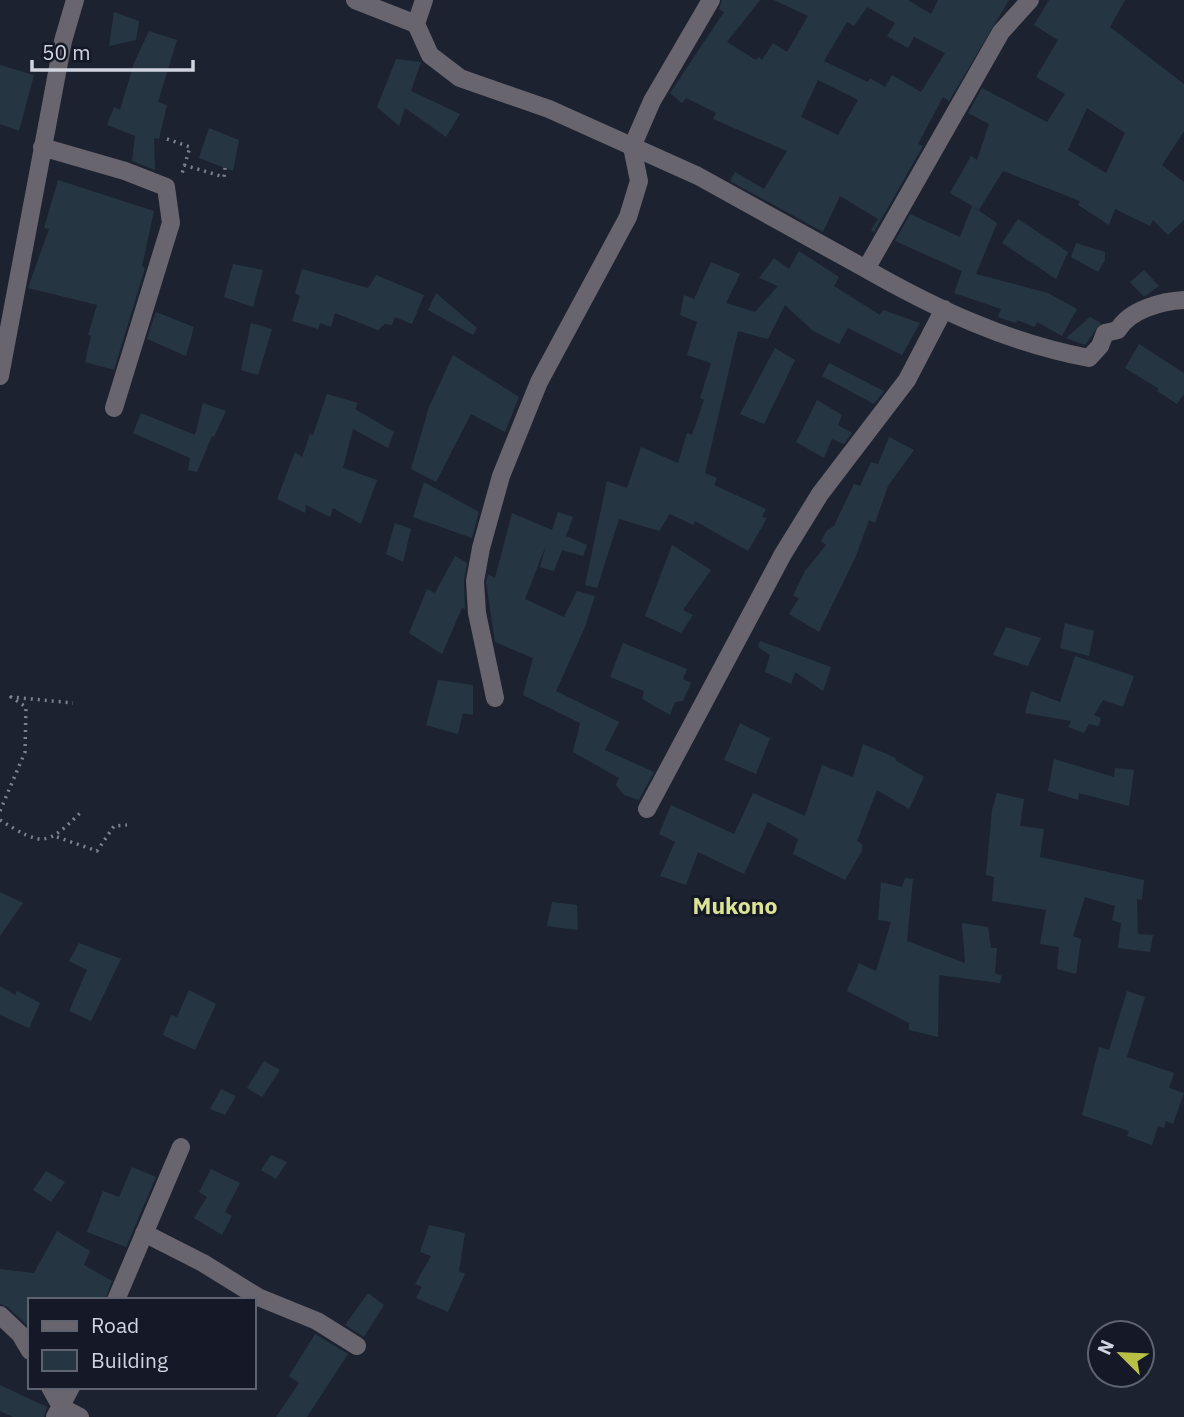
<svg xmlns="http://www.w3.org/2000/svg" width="1184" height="1417" viewBox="0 0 1184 1417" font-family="'IBM Plex Sans',sans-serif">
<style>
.building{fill:#253642;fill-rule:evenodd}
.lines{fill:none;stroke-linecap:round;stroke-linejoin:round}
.path{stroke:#7e828e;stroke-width:3.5;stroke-dasharray:2 5;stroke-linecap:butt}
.minor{stroke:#68656e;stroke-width:18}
.labels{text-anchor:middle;stroke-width:6;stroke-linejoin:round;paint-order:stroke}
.quarter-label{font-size:23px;font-weight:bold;fill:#dce395;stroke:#141827}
</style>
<rect width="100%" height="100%" fill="#1d2231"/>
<path class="building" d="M722,0H760L727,42L756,60L759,57L762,60L773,43L787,52L808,16L774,0H908L931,14L938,0H1009L949,101L943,97L918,144L923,146L874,232L871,230L878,219L840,196L823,232L730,181L735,172L764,189L787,151L713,119L716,113L686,98L682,103L670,93L724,12L719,9ZM867,7L895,23L887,36L908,48L914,37L945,53L921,92L892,75L885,87L870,78L868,82L824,61L847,22L854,26ZM818,80L858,100L838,135L801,117Z
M1049,0H1125L1110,27L1184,84V131L1162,165L1184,182V220L1168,235L1153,220L1150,226L1115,209L1109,225L1078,205L1080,201L1003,171L979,210L950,193L971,156L977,160L989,124L968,113L982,88L1047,122L1065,94L1036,77L1058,40L1034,25ZM1087,108L1125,133L1106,173L1068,150Z
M114,12L139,21L136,40L109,46Z
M149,31L177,40L158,102L167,105L159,139L154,138L155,170L132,161L135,136L107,125L114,107L120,110L134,63Z
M396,59L421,62L411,91L460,114L446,137L405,108L399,126L377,107Z
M0,65L34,75L19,131L0,124Z
M209,128L239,140L233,171L199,158Z
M58,180L154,211L142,266L145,268L114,370L85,362L91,336L88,335L97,305L28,288L49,229L44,228Z
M972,206L997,223L976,274L1048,293L1077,309L1062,336L1037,322L1035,327L1017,320L1016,323L998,317L1001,309L954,293L962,271L895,241L910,214L960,237Z
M1018,219L1068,252L1056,279L1002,243Z
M1076,243L1105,252V260L1098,272L1071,257Z
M799,251L839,277L834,286L880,315L883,310L920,323L902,355L848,328L839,344L813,331L785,305L768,339L738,331L705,473L717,478L714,485L766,509L762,517L767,518L748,551L695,521L693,525L670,514L659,531L619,519L597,588L585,585L607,481L627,488L641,447L678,463L687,433L692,435L704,400L700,398L711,363L687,355L697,322L680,315L684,295L694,299L711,262L740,274L726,303L755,312L778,286L759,278L774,258L789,269Z
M233,264L263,270L253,307L224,297Z
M302,269L368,288L376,275L424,295L412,324L395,317L392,325L385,324L378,330L335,313L331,327L320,323L318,329L292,321L300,296L295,293Z
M1144,270L1159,286L1144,297L1130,282Z
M436,293L477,328L473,335L428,310Z
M156,312L194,327L186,356L147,339Z
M1090,317L1101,323L1085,345L1066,338Z
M251,323L272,329L258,375L241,370Z
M1139,344L1184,373V394L1177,404L1157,391L1159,389L1125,368Z
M775,348L795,360L764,424L740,414Z
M453,355L519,397L505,432L471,414L436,482L411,469L429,407Z
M829,363L884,391L874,404L822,376Z
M327,394L358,403L355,409L394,432L388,448L353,429L343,468L377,480L361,524L333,508L330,517L306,505L305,513L277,499L295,452L302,457L310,434L313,435Z
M817,400L842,415L838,425L852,433L844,444L832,439L824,458L796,442Z
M203,403L226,411L214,437L212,436L197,472L188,470L190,458L133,433L141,413L195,435Z
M889,437L914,450L888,486L875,523L869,520L856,556L819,632L789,614L799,598L793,596L805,571L826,545L821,541L827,530L834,526L854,484L860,486L871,462L878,464Z
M424,482L479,512L472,538L413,517Z
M558,512L573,517L566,536L587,545L583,556L562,550L554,571L540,567L546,545L525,599L564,617L577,591L595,596L585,627L556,691L619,722L605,750L654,772L639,800L624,795L616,785L619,778L573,752L580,723L523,695L533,658L495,642L486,582L488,574L495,578L512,513L552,530Z
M395,523L411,529L403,562L386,554Z
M672,545L711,570L683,610L693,615L681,633L645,616Z
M455,556L467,563L464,581L465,609L462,608L442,654L409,633L427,589L435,593Z
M1065,623L1094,631L1089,656L1060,648Z
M1006,627L1041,638L1028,666L993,655Z
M760,641L831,667L823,691L795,672L791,684L765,672L770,655L758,647Z
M623,643L687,669L683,679L691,683L683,701L675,702L670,715L642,699L644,691L610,677Z
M1075,656L1134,676L1123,707L1103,700L1094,715L1101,718L1099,726L1089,724L1084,733L1068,727L1071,721L1025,713L1031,691L1060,702Z
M438,680L473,685V715L463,713L458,734L426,725Z
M740,723L770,738L756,774L724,760Z
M863,744L896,758L895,760L924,777L909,809L877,790L857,841L862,844V851L845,880L793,854L798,839L768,822L744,874L698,852L686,885L660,876L675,842L659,834L671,805L734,834L753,793L805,816L822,765L853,777Z
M1054,759L1114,777L1115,768L1134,770L1129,806L1079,793L1078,800L1048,791Z
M997,793L1024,799L1020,826L1044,829L1040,857L1144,880L1142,900L1137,899L1138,934L1153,935L1150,952L1118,948L1121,923L1112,920L1115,906L1085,897L1073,936L1081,939L1076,974L1057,969L1059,947L1040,944L1046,910L992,901L994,877L986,875L992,810Z
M905,878L913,879L907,941L965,963L962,923L988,927L991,948H997L995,973L1002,976L1000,983L939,975L938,1037L909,1030V1023L847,991L859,963L876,971L891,922L878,920L881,882L902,887Z
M0,892L23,903L0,936Z
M552,902L577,905L578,930L547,926Z
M79,943L121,959L91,1021L69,1011L87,970L69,961Z
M0,986L15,995L17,991L40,1003L29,1028L0,1015Z
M189,990L216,1004L195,1050L163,1035L171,1015L177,1017Z
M1127,991L1145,997L1127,1057L1174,1073L1169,1088L1184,1093L1173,1124L1166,1121L1164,1128L1158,1126L1152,1145L1127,1136L1129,1131L1082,1115L1099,1047L1109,1050Z
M264,1061L280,1070L262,1097L247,1088Z
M221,1089L236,1096L225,1115L210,1109Z
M271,1155L287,1162L276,1179L261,1170Z
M132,1167L156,1177L126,1247L87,1232L103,1191L119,1197Z
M211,1169L240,1183L225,1212L232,1216L222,1235L194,1218L207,1197L199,1192Z
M46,1171L65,1182L51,1202L33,1190Z
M429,1225L465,1233L459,1271L465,1274L448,1312L416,1298L422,1287L415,1284L431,1256L420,1252Z
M57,1231L90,1251L84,1265L112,1281L105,1300H30V1328L8,1307L0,1304V1269L34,1273Z
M368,1293L384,1305L364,1337L345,1325Z
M315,1334L348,1354L307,1417H276L299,1383L289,1376Z
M0,1385L47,1407L44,1417H13L0,1411Z"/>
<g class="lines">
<path class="path" d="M167,139L190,147L181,177
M184,165L224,177L225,168
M0,811L25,752L26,707L11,697L73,703
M0,820C42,846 46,847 81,812
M57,837L97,851L114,826L127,825"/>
<path class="minor" d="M355,0L416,24
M424,0L416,24L430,55L460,78L549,109L698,176L866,269
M1030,0L1001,32L866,269C936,309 1009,343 1089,358L1100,346L1105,333L1118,330C1129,310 1162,301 1184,300
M42,147L125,171L166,187L171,223L114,408
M0,376L63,41L75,0
M495,698L477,613L475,581L481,548L501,476L539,382L628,217L639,181L632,147L652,101L711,0
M647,809L783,554L820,494L907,380L944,309
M144,1233L203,1263L258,1297L317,1321L357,1346
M116,1300L181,1147
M0,1315L20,1334L30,1351
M50,1387L61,1407L80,1417
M55,1417L71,1387"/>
</g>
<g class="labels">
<g class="quarter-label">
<text x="735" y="914">Mukono</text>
</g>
</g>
<rect x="28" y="1298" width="228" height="91" fill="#141827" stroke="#5f6370" stroke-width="2"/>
<rect x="42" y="1321" width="35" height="10" fill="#68656e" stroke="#5f6370" stroke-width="2"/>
<text x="91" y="1333" font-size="21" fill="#d0d4de">Road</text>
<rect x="42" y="1350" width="35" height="21" fill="#253642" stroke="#5f6370" stroke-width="2"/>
<text x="91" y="1368" font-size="21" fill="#d0d4de">Building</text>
<g transform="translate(1121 1354) rotate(294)"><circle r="33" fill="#141827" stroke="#5f6370" stroke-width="2"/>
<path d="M0-5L12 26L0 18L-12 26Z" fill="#b9c046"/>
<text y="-10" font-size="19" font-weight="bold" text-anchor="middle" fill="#d0d4de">N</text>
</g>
<path d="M32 60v10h161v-10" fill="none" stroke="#d0d4de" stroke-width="3.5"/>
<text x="42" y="60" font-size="21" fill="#d0d4de" stroke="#141827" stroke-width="5" paint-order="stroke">50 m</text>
</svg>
